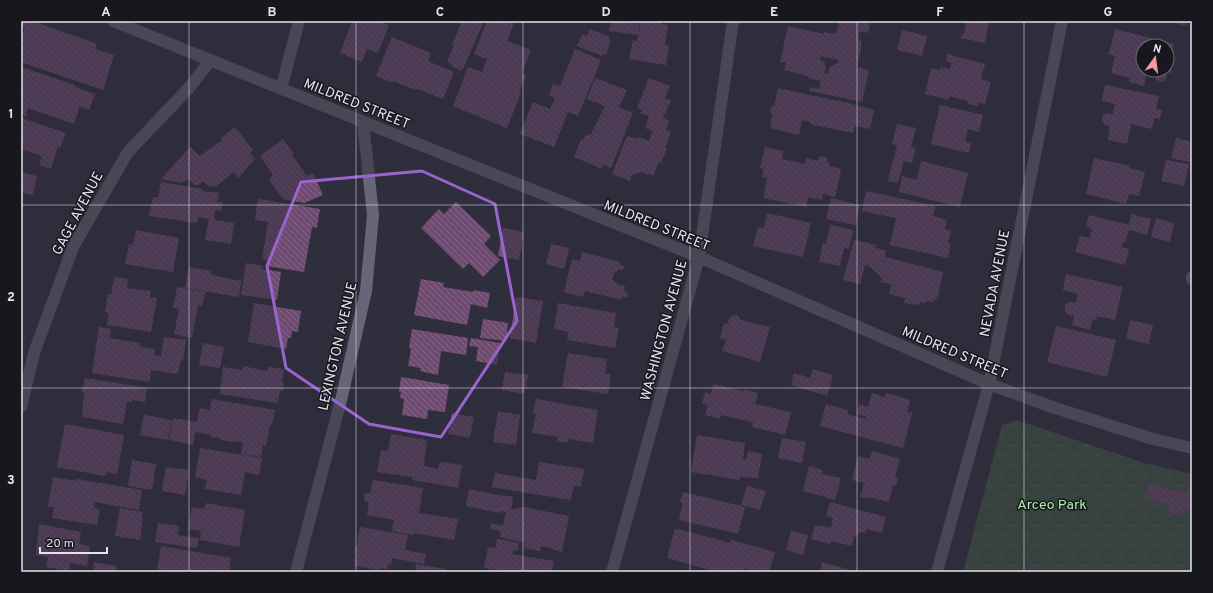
<svg xmlns="http://www.w3.org/2000/svg" width="1213" height="593" viewBox="0 0 1213 593" font-family="Overpass,sans-serif">
<style>
.park{fill:url(#park-tufts)}
.building{fill:url(#building-back-hatch);fill-rule:evenodd}
.lines{fill:none;stroke-linecap:round;stroke-linejoin:round}
.lane{stroke:#676676;stroke-width:12}
.street{stroke:#676676;stroke-width:12}
.marked{fill:none;stroke:#9a63cd;stroke-width:3;stroke-linejoin:round}
.grid{fill:none;stroke:#e4e3ed;stroke-width:1;stroke-opacity:0.55}
.labels{text-anchor:middle;stroke-width:3;stroke-linejoin:round;paint-order:stroke}
.street-label{font-size:14px;fill:#e4e3ed;stroke:#17171d}
.park-label{font-size:14px;fill:#aeedb0;stroke:#17171d}
.neatline{fill:none;stroke:#e4e3ed;stroke-width:1.5}
.grid-label{font-size:13px;text-anchor:middle;font-weight:bold;fill:#e4e3ed}
</style>
<defs>
<pattern id="park-tufts" width="24" height="20" patternUnits="userSpaceOnUse"><rect width="24" height="20" fill="#415a42"/><path d="M3 7l-1-3M5 7V3M7 7l1-3M15 17l-1-3M17 17v-4M19 17l1-3" fill="none" stroke="#5c725e"/></pattern>
<pattern id="building-back-hatch" width="6" height="6" patternUnits="userSpaceOnUse"><rect width="6" height="6" fill="#704b71"/><path d="M-1 5l2 2M0 0l6 6M5-1l2 2" fill="none" stroke="#846586"/></pattern>
</defs>
<rect width="100%" height="100%" fill="#2f2e3c"/>
<path class="park" d="M1017,420L1144,463L1192,474V572H963L1002,425Z"/>
<path class="building" d="M23,21H33L97,44L95,49L114,55L103,90L21,62V49L24,42L21,41L25,28L21,27Z
M352,21H385L384,23L389,25L378,53L367,49L362,62L340,53Z
M462,21H484L462,71L451,66L452,65L447,62L454,45H452Z
M487,21H509L514,23L507,41L531,50L522,73L526,75L519,92L521,93L507,128L453,106L468,67L482,72L487,59L474,54Z
M611,21H640L638,35L609,31Z
M641,21H663L662,24L668,25L665,45L669,46L666,65L629,59L633,40L637,41Z
M839,21H862L870,23L868,33L860,31L858,39L861,40V44H862L857,67L869,70L862,102L809,91L810,87L819,89L821,81L808,78V76L784,70L786,63L780,62L788,26L824,34V32L836,34ZM821,56L839,60L838,63H837L830,67L828,74L824,73L826,66L824,65L825,61H820Z
M966,21H989L985,43L961,38L962,34H964Z
M1169,21H1187L1186,26Z
M590,29L610,37L609,40L611,41L606,55L603,54L602,56L577,46L582,34L587,36Z
M1115,29L1174,44L1170,62L1173,63L1171,73L1167,72L1166,79L1162,82L1156,80L1155,77L1146,75L1144,86L1129,82L1130,78L1111,73L1115,56L1109,54ZM1143,46H1167V70H1143Z
M902,30L927,36L922,56L897,50Z
M392,37L431,53L428,61L454,72L443,99L415,88V90L393,81L392,83L376,76Z
M575,49L601,60L578,116L568,112L554,147L520,134L533,102L550,109L555,98L549,95L553,84L560,86Z
M947,54L985,64L981,79L991,82L985,104L979,103L978,106L968,104L967,101L949,96V100L925,94L931,68L940,70L941,67L950,69V65L952,63L946,61Z
M21,67L75,85V87L95,94L89,110L80,106L74,124L28,108L26,116L21,115Z
M595,78L627,90L619,107L633,113L611,168L603,165L602,169L574,157L581,139L583,140L586,135L591,134L605,106L587,99Z
M649,78L670,86L665,98L671,100L663,118L669,120L666,130L671,132L665,147L667,148L661,163L659,162L653,176L642,172L632,175L630,181L612,174L627,136L637,139L638,137L649,141L653,131L645,128L649,116L640,113L642,110L637,108Z
M1105,85L1159,96L1156,109L1162,110L1160,119L1154,118L1152,129L1131,124L1127,144L1108,140L1110,126L1105,125L1102,121L1103,115L1107,113L1113,114L1115,104L1102,101Z
M778,88L837,101V100L874,110L870,129L855,126L853,133L810,124V122L802,120L799,135L770,128L772,114L770,113L772,105L774,106Z
M940,105L983,115L979,132L968,129L965,142L971,143L969,153L931,144Z
M21,118L66,133L60,148L58,147L51,169L39,165L42,156L21,149Z
M897,124L916,128L911,147L916,148L912,163L904,161L898,183L888,181L897,145L892,144Z
M235,127L253,150L250,153L255,159L238,178L234,172L215,187L208,186L203,181L199,185H195L189,179L181,183L161,179L190,147L200,156L222,140L221,138Z
M1176,138L1192,142V152L1190,162L1171,158Z
M283,139L294,154L292,155L307,176L313,173L323,195L304,203L283,199L269,180L273,175L260,156Z
M765,147L783,151L782,159L805,164L806,158L818,161L819,156L827,158L826,162L830,163L829,166L841,169L835,197L823,194L822,200L808,197L806,207L763,198L767,178L762,177L764,169L760,168Z
M1094,158L1130,166L1129,168L1145,172L1139,196L1129,194L1126,204L1086,194Z
M1166,160L1189,164L1184,186L1161,181Z
M921,161L968,173L960,207L899,192L902,176L917,180Z
M21,172L37,176L33,195L23,193L21,197Z
M161,182L203,189L202,191L219,193L217,202H223L221,211L215,210L214,220L234,223L231,244L205,240L209,219L198,217L197,223L149,216L153,197H158Z
M866,191L935,206L933,216L947,220L945,229L951,231L948,243H951L948,258L890,245L896,218L862,211Z
M831,198L860,205L856,225L826,219Z
M258,199L320,209L317,228L312,227L304,272L266,266L267,260L262,259L268,222L255,220Z
M456,202L491,236L484,244L500,260L483,277L469,263L463,269L421,228L439,209L444,214Z
M767,213L811,223L803,257L753,246L758,227L764,228Z
M1131,214L1151,219L1147,235L1129,230L1125,243L1123,242L1121,247L1129,249L1125,265L1075,252L1080,236L1090,238L1092,228L1086,227L1089,215L1129,225Z
M1156,218L1174,223L1170,242L1151,237Z
M830,225L853,230L849,249L844,248L840,266L819,262L823,243L826,244Z
M503,228L524,232L519,260L498,256Z
M136,230L179,238L173,272L125,264L129,244L133,245Z
M854,240L876,245L875,248L886,250L885,257L943,272L938,296L933,302L926,301L925,303L920,302L919,305L904,303L905,298L889,294L891,284L881,282L882,278L869,266L865,265L860,284L843,280Z
M551,244L569,248L564,269L546,264Z
M582,252L620,262L619,265L624,266L623,270L618,269L617,272L615,271L612,280L617,282V284L625,286L624,291L628,292L627,298L622,297V300L585,291L583,297L564,292L572,259L580,261Z
M246,263L263,266L262,269L281,272L277,300L241,295Z
M189,267L211,271V275L241,281L239,297L185,288Z
M1066,274L1123,287L1115,320L1097,316L1096,320L1093,319L1090,330L1072,325L1074,316L1067,314L1065,310V305L1070,302L1076,303L1078,294L1063,290Z
M114,277L128,279L127,288L151,291L150,297L157,298L151,332L107,325L109,313L105,312L108,294L111,295Z
M421,279L444,283L443,287L473,292L474,290L490,293L487,308L471,304L467,325L414,315Z
M177,287L205,292L202,307L198,305L192,338L174,334L179,309L173,308Z
M516,297L543,301L536,343L510,338Z
M254,303L301,311L298,332L292,331L291,338H288L286,349L248,342Z
M558,303L616,313L614,327L619,328L615,348L567,340L569,332L554,329Z
M734,315L739,316L740,320L770,327L760,362L722,351L726,340L720,338L724,323L730,324L728,321L729,318Z
M483,319L508,323L506,341L480,338Z
M1130,320L1153,325L1149,344L1126,339Z
M1056,326L1116,340L1107,377L1047,362Z
M99,327L111,329L110,338L140,343V347L155,349L154,355L161,356L164,337L186,340L183,361L181,360L178,374L151,370L150,382L92,373Z
M412,329L468,338L466,355L441,351L438,375L420,371L421,368L408,366L411,349L409,348Z
M471,338L500,343L497,365L476,361L478,347L469,346Z
M203,343L224,347L220,368L199,365Z
M568,353L607,359L605,374H611L608,394L562,387Z
M243,366L267,371L268,367L284,369L282,383H284L283,391L280,390L278,403L220,394L223,367L243,370Z
M813,369L833,375L827,396L791,385L794,373L810,378Z
M505,372L528,375L524,394L502,390Z
M401,377L449,385L445,412L428,410L427,419L402,415L404,399L400,398L401,392H399Z
M85,378L147,388L145,402L132,400V402L127,401L123,424L82,417L84,392H82Z
M713,384L744,391V389L758,393L755,404L791,412L785,435L752,427L753,422L721,415L720,419L705,415L708,405L702,404L705,392L711,394Z
M872,393L885,397L886,393L910,400L907,412L912,413L903,448L820,426L826,404L848,410L847,414L866,419V417L856,414L859,404L868,407Z
M212,399L275,410L272,425H270L266,446L263,445L261,457L241,454L243,442L236,441L235,442L220,440V438L211,437V435L195,432L193,445L169,440L173,418L197,422L200,408L210,410Z
M536,399L598,410L593,443L568,439L567,443L557,441L558,437L532,433L536,414H533Z
M498,411L520,415L516,445L493,442Z
M452,413L474,417L470,438L448,434Z
M144,415L172,420L168,440L140,435Z
M65,424L124,435L117,474L106,472L105,476L57,467Z
M391,434L427,440L424,466L438,469L440,462L462,465L458,488L412,480L413,477L377,472L381,450L388,451Z
M697,435L745,443L743,459L746,460L748,451L762,454L758,478L740,477V480L691,472Z
M782,438L806,442L802,463L778,458Z
M200,448L262,458L259,475L245,472L241,495L205,489L207,480L195,477Z
M872,451L900,459L895,477L898,478L896,486L893,485L889,502L868,497V499L860,497L864,483L852,480L858,456L870,459Z
M132,460L156,464L152,490L128,486Z
M539,462L584,469L581,487L574,486L571,500L492,487L495,473L536,480Z
M809,466L823,470L822,474L841,478L835,500L803,491Z
M166,467L189,470L185,495L162,491Z
M53,477L76,481V479L142,490L139,510L95,502L94,508L100,509L97,525L52,518L54,507H48Z
M373,480L423,488L419,513L458,519L454,540L414,533L413,535L392,531L394,520L367,515L369,502L364,501L365,493L370,494Z
M1149,484L1188,493L1189,489L1192,490V510L1186,509L1184,516L1168,512L1170,504L1145,499Z
M747,486L766,491L760,510L741,505Z
M469,489L503,496V495L513,497L511,510L524,507L569,516L562,552L554,550V549L541,546L540,551L524,548L525,543L500,537L501,531L490,529L491,523L503,526L506,512L501,511L500,513L466,506Z
M683,492L745,507L738,534L679,520L683,503L680,502Z
M830,502L886,517L882,533L866,529L865,533L859,532L857,537L854,536L852,546L831,541V544L811,539L815,525L831,528L833,518L826,516Z
M206,503L245,510L239,547L200,540L201,531L188,529L192,507L205,509Z
M120,508L143,512L142,518H143L140,540L115,536Z
M158,523L179,526L178,535L199,538L197,548L155,542Z
M39,524L81,532L79,544L90,546L87,566L70,563L69,571L46,567L48,557L36,555Z
M360,527L408,535L405,550L426,554L424,564L392,558L391,565L388,564L387,569L380,568V570L354,566L356,553H354L355,545L357,546Z
M675,528L730,543L731,540L775,552L769,572H755L744,569V572H717L667,558Z
M791,531L808,535L803,555L786,550Z
M497,539L519,543L518,551L513,550L512,554L554,561L552,572H507L484,568L488,547L496,548Z
M161,546L231,558L229,572H169L157,570Z
M94,562L117,566L116,572H93Z
M822,562L858,572H820Z
M416,564L446,569V572H415Z"/>
<g class="lines">
<path class="lane" d="M1192,277V279"/>
<path class="street" d="M113,21L699,257L989,384L1055,408L1153,439L1192,448
M281,89L299,21
M21,407L34,353L73,247L128,152L188,89L210,61
M296,572L342,396L366,291L373,215L363,122
M612,572L699,257L733,21
M937,572L989,384L1062,21"/>
</g>
<path d="M0 0H1213V593H0ZM422,171L495,204L517,321L441,437L369,424L286,368L267,266L301,182Z" fill="#2f2e3c" fill-opacity=".55" fill-rule="evenodd"/>
<path class="marked" d="M422,171L495,204L517,321L441,437L369,424L286,368L267,266L301,182Z"/>
<path class="grid" d="M189,21V572M356,21V572M523,21V572M690,21V572M857,21V572M1024,21V572M21,205H1192M21,388H1192"/>
<g class="labels">
<g class="street-label">
<text transform="translate(357 103) rotate(22)" y="5">MILDRED STREET</text>
<text transform="translate(77 213) rotate(-62)" y="5">GAGE AVENUE</text>
<text transform="translate(657 225) rotate(22)" y="5">MILDRED STREET</text>
<text transform="translate(994 283) rotate(-79)" y="5">NEVADA AVENUE</text>
<text transform="translate(663 330) rotate(-75)" y="5">WASHINGTON AVENUE</text>
<text transform="translate(337 346) rotate(-77)" y="5">LEXINGTON AVENUE</text>
<text transform="translate(955 352) rotate(23)" y="5">MILDRED STREET</text>
</g>
<g class="park-label">
<text x="1052" y="509">Arceo Park</text>
</g>
</g>
<rect width="1213" height="593" fill="none" stroke="#17171d" stroke-width="44"/>
<g transform="translate(1155 58) rotate(14)"><circle r="19" fill="#17171d" stroke="#696970"/>
<path d="M0-3L7 15L0 10L-7 15Z" fill="#f49aa3"/>
<text y="-6" font-size="11" font-weight="bold" text-anchor="middle" fill="#e4e3ed">N</text>
</g>
<path d="M40 547v6h67v-6" fill="none" stroke="#e4e3ed" stroke-width="2"/>
<text x="46" y="547" font-size="12" fill="#e4e3ed" stroke="#17171d" stroke-width="3" paint-order="stroke">20 m</text>
<rect x="22" y="22" width="1169" height="549" class="neatline"/>
<g class="grid-label">
<text x="106" y="16">A</text>
<text x="272" y="16">B</text>
<text x="440" y="16">C</text>
<text x="606" y="16">D</text>
<text x="774" y="16">E</text>
<text x="940" y="16">F</text>
<text x="1108" y="16">G</text>
<text x="11" y="118">1</text>
<text x="11" y="301">2</text>
<text x="11" y="484">3</text>
</g>
</svg>
